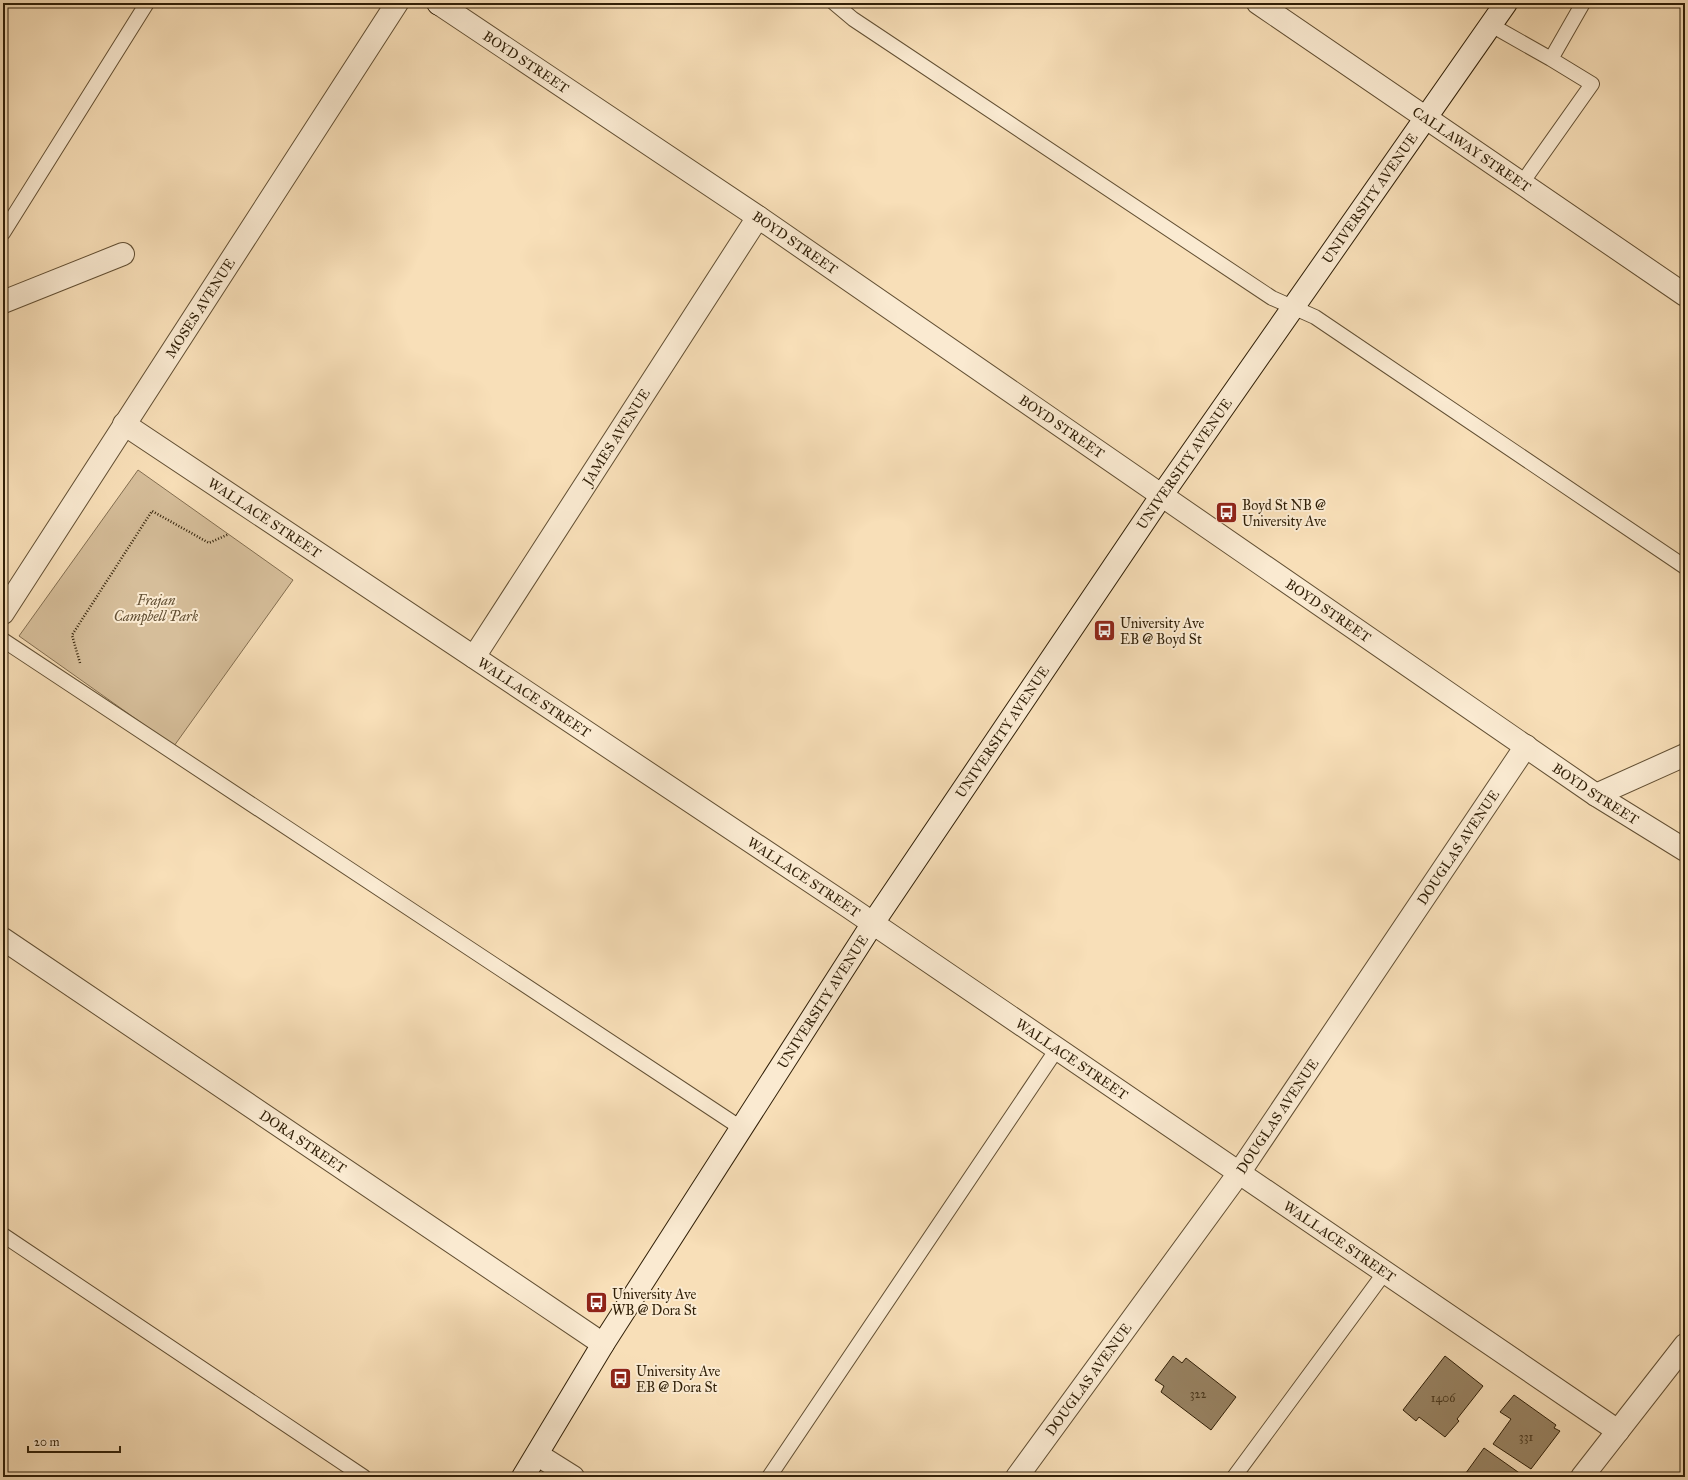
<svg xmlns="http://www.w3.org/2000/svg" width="1688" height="1480" viewBox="0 0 1688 1480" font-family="'IM FELL Great Primer',serif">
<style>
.green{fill:#d6be9a;stroke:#836e50}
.building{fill:#988363;stroke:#301f07}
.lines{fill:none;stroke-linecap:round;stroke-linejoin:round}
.lane-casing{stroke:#624f33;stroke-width:16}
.street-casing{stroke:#624f33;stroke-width:24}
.secondary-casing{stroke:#301f07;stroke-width:24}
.path{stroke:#301f07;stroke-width:2.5;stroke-dasharray:1 2;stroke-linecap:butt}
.lane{stroke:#faead1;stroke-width:14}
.street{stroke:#faead1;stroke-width:22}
.secondary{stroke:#faead1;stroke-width:22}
.labels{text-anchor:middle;stroke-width:4;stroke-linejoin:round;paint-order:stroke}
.number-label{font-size:12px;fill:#4a381e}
.street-label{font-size:14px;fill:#301f07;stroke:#faead1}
.poi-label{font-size:14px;fill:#301f07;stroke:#faead1;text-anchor:start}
.park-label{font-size:14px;font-style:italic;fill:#624f33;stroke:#faead1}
</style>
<rect width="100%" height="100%" fill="#f8dfb8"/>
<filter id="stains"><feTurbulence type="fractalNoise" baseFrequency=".005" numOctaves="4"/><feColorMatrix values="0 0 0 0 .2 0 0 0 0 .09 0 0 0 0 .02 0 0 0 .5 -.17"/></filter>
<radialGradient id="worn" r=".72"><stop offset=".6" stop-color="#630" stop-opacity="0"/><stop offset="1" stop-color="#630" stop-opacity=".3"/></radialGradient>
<path class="green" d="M138,470L293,580L174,746L19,636Z"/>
<path class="building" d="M1173,1356L1182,1363L1186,1358L1236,1397L1211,1430L1161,1392L1164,1386L1155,1380Z
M1445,1356L1483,1386L1457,1419L1459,1421L1445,1437L1419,1417L1416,1421L1403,1410Z
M1514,1395L1556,1425L1554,1428L1560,1431L1531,1469L1493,1444L1511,1419L1500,1412Z
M1484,1448L1525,1477H1463Z"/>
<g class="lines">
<defs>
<path id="lane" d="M834,3L853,19L1272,298L1315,317L1685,567
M1491,25L1551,59
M1522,183L1592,84L1551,59L1583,3
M3,233L147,3
M3,640L741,1128
M3,1235L364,1477
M769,1477L1057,1049
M1234,1477L1385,1272"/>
<g id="street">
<path id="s1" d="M438,3L758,217L1596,795L1685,850"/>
<path id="s2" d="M1258,3L1685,295"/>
<path d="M3,302L123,254"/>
<path id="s3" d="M124,424L849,907L1618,1431"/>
<path id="s4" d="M3,613L397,3"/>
<path id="s5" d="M474,657L758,217"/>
<path d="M1596,795L1685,755"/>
<path id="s6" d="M3,939L603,1344"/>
<path d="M538,1455L573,1477"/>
<path id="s7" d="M1017,1477L1239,1173L1526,746"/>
<path d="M1582,1477L1685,1345"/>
</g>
<g id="secondary">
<path d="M439,4L443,3"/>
<path id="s8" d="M523,1477L603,1344L873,923L1162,495L1506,3"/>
</g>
</defs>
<use href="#lane" class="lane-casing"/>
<use href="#street" class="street-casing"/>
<use href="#secondary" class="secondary-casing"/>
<path class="path" d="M80,663L72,635L152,511L209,543L229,534"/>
<use href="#lane" class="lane"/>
<use href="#street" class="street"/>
<use href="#secondary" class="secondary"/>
</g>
<defs>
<symbol id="bus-square" viewBox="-11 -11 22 22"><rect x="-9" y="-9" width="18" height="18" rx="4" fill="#8f2418" stroke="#faead1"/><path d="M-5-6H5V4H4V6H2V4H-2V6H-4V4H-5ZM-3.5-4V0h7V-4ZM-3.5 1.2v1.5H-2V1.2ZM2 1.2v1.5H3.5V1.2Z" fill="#fff"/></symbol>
</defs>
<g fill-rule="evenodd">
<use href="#bus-square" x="1214" y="500" width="25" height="25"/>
<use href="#bus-square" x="1092" y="618" width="25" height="25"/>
<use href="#bus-square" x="584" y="1290" width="25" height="25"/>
<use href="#bus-square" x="608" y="1366" width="25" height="25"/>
</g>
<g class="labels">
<g class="number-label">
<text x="1198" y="1398">322</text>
<text x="1443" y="1402">1406</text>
<text x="1526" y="1441">331</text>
</g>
<g class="street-label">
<text dy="5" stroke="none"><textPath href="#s1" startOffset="106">BOYD STREET</textPath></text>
<text dy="5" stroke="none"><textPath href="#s2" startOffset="259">CALLAWAY STREET</textPath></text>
<text dy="5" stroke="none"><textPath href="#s8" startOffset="1534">UNIVERSITY AVENUE</textPath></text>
<text dy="5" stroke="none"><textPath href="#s1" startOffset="430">BOYD STREET</textPath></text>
<text dy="5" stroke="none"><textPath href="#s4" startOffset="363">MOSES AVENUE</textPath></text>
<text dy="5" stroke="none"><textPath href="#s1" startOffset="754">BOYD STREET</textPath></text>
<text dy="5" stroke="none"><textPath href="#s5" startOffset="262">JAMES AVENUE</textPath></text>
<text dy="5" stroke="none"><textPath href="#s8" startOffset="1210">UNIVERSITY AVENUE</textPath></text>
<text dy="5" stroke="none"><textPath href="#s3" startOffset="169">WALLACE STREET</textPath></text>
<text dy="5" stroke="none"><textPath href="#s1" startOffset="1078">BOYD STREET</textPath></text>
<text dy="5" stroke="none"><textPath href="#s3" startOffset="493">WALLACE STREET</textPath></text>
<text dy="5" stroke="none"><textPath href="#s8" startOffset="886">UNIVERSITY AVENUE</textPath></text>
<text dy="5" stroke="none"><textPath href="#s1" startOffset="1402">BOYD STREET</textPath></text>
<text dy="5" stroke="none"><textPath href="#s7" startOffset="769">DOUGLAS AVENUE</textPath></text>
<text dy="5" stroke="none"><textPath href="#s3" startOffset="817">WALLACE STREET</textPath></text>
<text dy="5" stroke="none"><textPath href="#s8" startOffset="562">UNIVERSITY AVENUE</textPath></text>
<text dy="5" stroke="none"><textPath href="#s3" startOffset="1141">WALLACE STREET</textPath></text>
<text dy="5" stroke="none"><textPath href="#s7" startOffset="445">DOUGLAS AVENUE</textPath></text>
<text dy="5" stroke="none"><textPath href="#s6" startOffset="362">DORA STREET</textPath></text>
<text dy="5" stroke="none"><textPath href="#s3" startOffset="1465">WALLACE STREET</textPath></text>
<text dy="5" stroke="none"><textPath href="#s7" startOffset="121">DOUGLAS AVENUE</textPath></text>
</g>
<g class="poi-label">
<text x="1242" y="510">Boyd St NB @<tspan x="1242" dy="16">University Ave</tspan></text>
<text x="1120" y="628">University Ave<tspan x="1120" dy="16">EB @ Boyd St</tspan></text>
<text x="612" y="1299">University Ave<tspan x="612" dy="16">WB @ Dora St</tspan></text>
<text x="636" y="1376">University Ave<tspan x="636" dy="16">EB @ Dora St</tspan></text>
</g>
<g class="park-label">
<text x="156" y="605">Frajan<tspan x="156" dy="16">Campbell Park</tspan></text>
</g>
</g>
<rect width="1688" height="1480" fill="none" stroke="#f8dfb8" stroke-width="16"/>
<rect x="4" y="4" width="1680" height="1472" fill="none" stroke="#301f07" stroke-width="2"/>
<rect x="8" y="8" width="1672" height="1464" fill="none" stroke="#301f07"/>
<path d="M28 1446v6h92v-6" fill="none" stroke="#301f07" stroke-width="2"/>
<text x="34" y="1446" font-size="12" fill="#301f07" stroke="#faead1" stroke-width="3" paint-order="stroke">20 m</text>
<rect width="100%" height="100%" filter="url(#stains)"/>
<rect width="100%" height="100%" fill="url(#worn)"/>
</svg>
